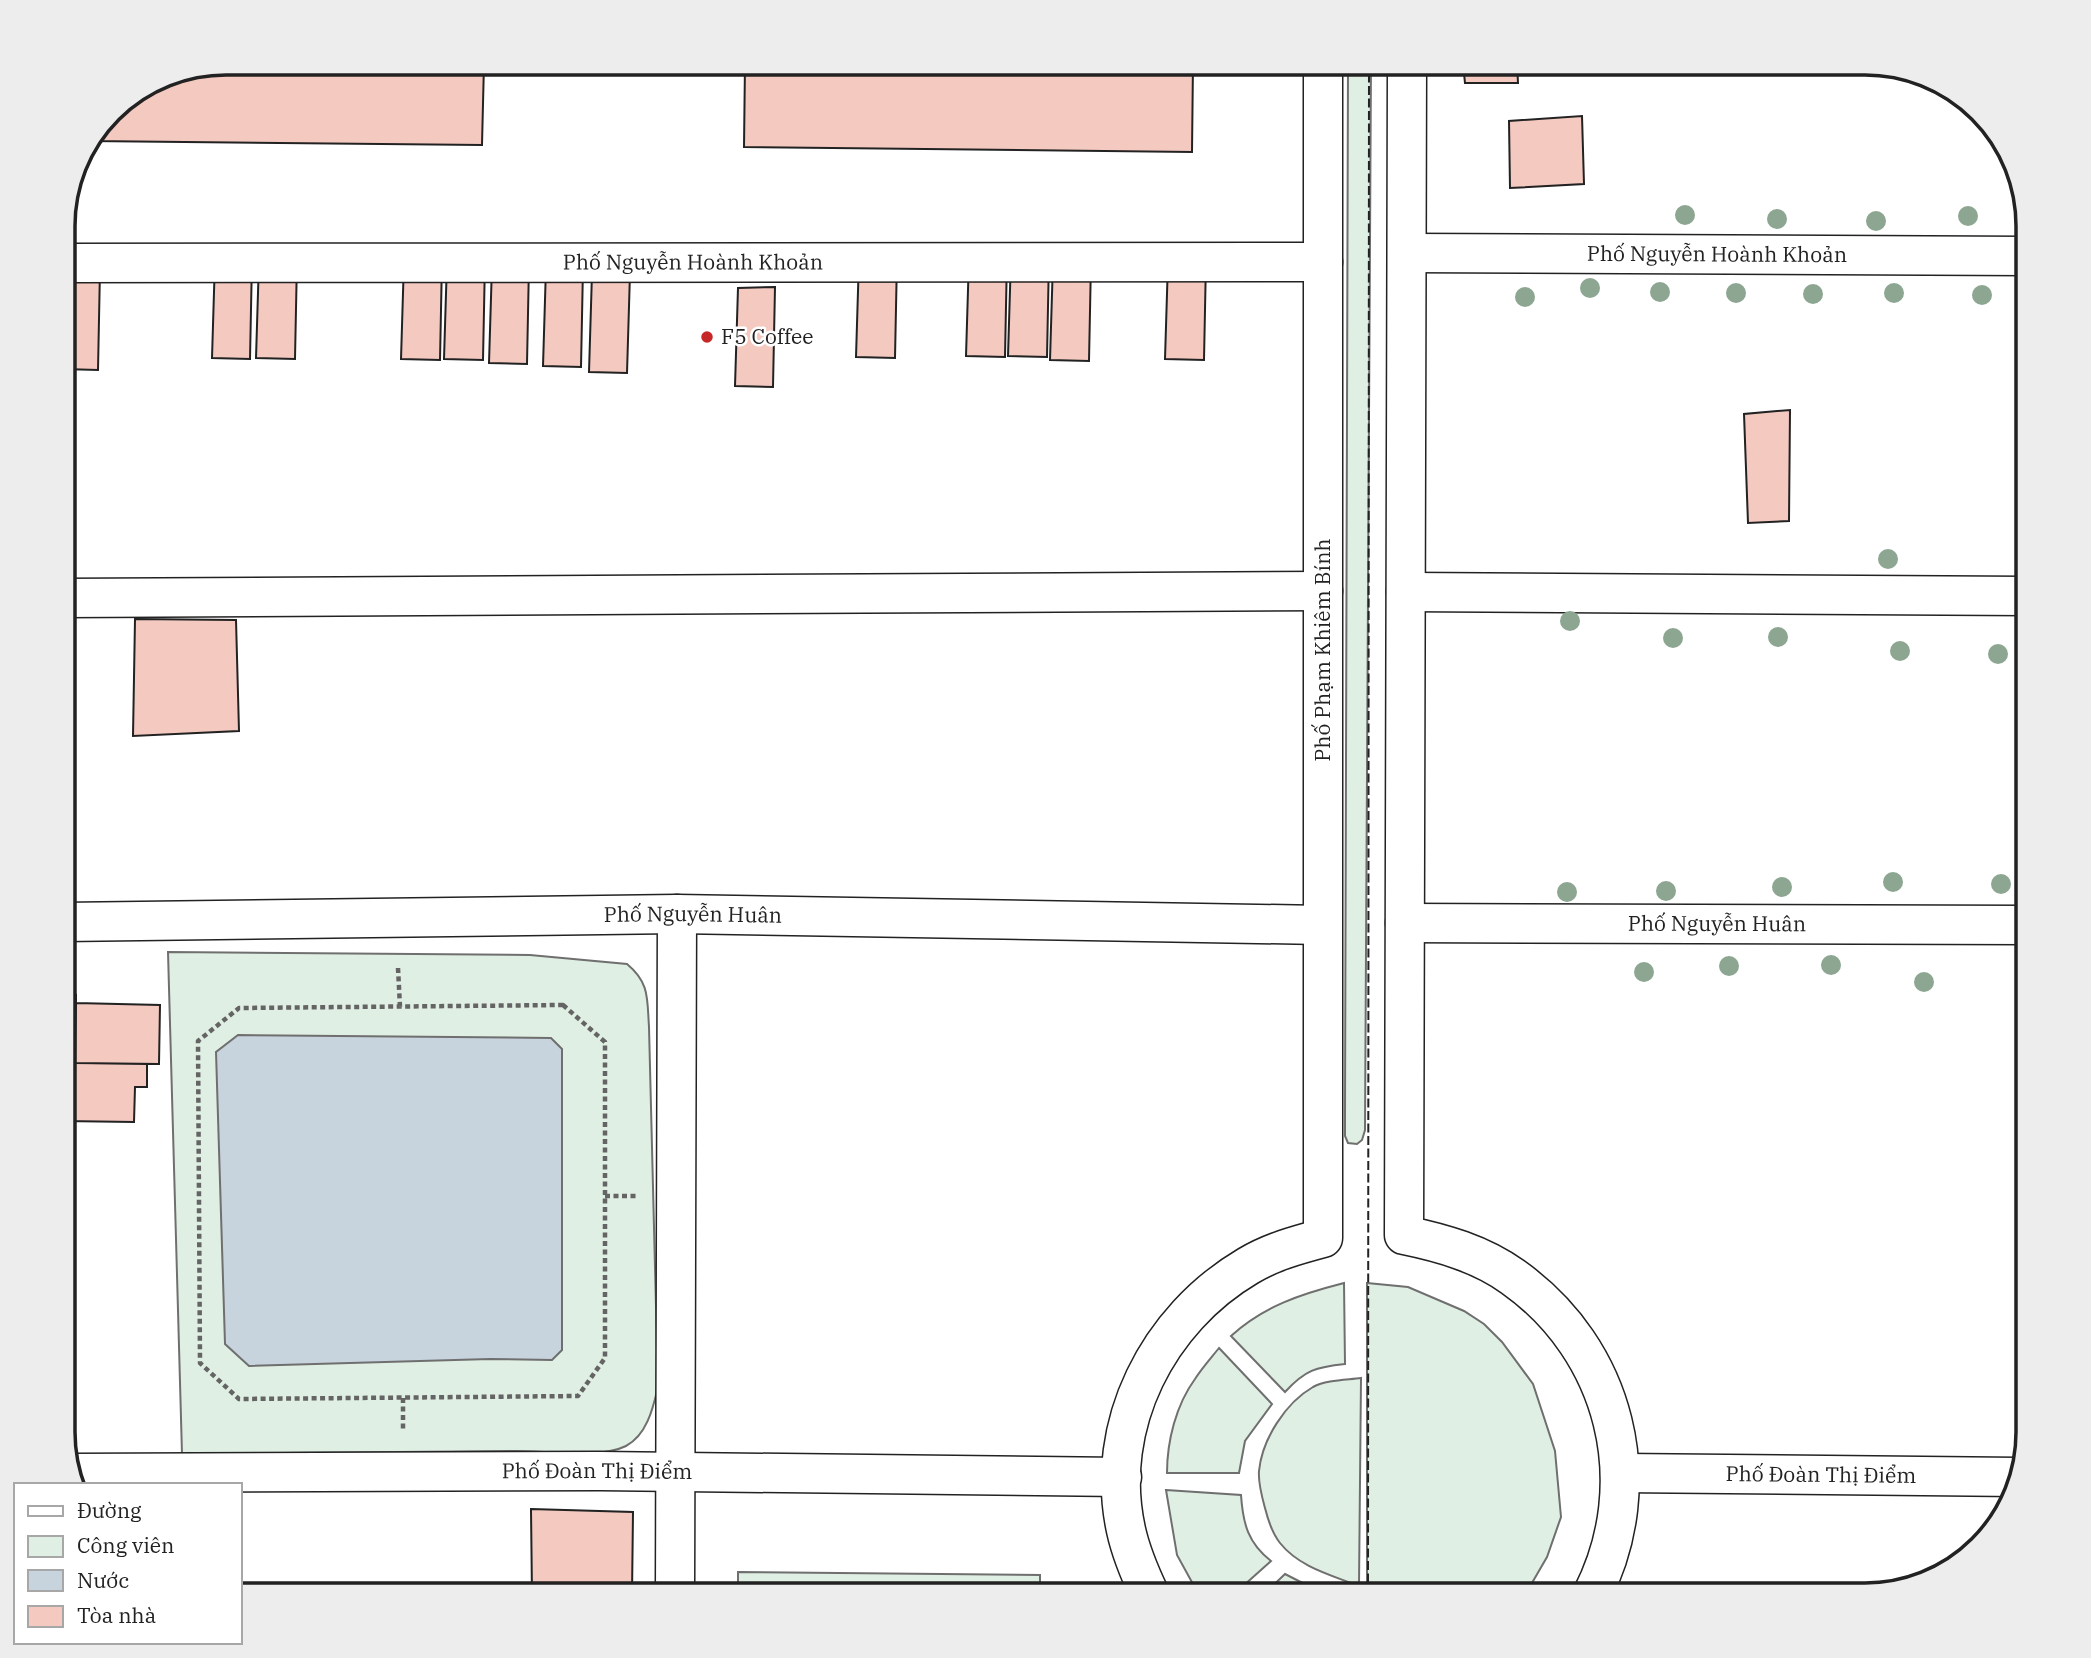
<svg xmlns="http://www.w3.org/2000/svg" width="2091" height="1658" viewBox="0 0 2091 1658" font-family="'IBM Plex Serif',serif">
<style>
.green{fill:#e0efe3;stroke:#6f6f6f;stroke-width:2}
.water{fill:#c7d3dd;stroke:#6f6f6f;stroke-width:2}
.building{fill:#f3c9c0;stroke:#222;stroke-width:2}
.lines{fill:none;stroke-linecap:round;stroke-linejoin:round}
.minor-casing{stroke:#222;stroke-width:41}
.tertiary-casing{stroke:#222;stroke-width:41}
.path{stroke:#646464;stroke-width:4.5;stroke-dasharray:5 3.5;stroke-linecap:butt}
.minor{stroke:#fff;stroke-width:38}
.tertiary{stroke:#fff;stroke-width:38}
.fence{stroke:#222;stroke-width:2;stroke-dasharray:9 3.5;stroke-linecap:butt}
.tree{fill:#8da692}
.poi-dot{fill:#c62828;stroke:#fff;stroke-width:2.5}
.labels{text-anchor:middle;stroke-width:5;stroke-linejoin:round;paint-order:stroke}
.street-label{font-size:21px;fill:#222;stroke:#fff}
.poi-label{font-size:21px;fill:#222;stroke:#fff;text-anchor:start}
.rim{fill:none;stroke:#222;stroke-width:3.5}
</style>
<rect width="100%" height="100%" fill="#fff"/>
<path class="green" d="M1348,63H1371L1365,1130L1362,1140L1357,1144L1348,1143L1345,1136V1114Z
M168,952L530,955L627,964C650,983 647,999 649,1027L658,1387C653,1408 647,1435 626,1446C600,1459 547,1451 516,1451C404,1452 293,1453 182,1454Z
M1344,1283L1345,1364C1316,1367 1305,1370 1285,1392L1231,1336C1264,1306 1301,1294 1344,1283Z
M1367,1283L1408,1287L1464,1311L1484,1324L1502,1342L1533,1384L1555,1451L1561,1517L1547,1557L1525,1595H1367Z
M1219,1348L1272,1404L1245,1441L1239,1473H1167C1167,1441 1176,1405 1195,1379C1202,1368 1211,1358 1219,1348Z
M1361,1378L1359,1586C1331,1575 1299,1567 1280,1543C1272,1533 1268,1520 1265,1508C1262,1497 1258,1483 1259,1471C1262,1440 1285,1403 1313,1387C1326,1380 1346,1380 1361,1378Z
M1166,1490L1241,1495C1243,1524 1248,1543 1271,1561L1233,1595H1199L1177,1555Z
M738,1572L1040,1575V1595H738Z
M1285,1574L1326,1595H1263Z"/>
<path class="water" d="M238,1035L551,1038L562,1049V1350L552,1360L490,1359L249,1366L225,1344L216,1052Z"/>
<path class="building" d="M226,63H484L482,145L90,141L118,104L164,75Z
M745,63H1193L1192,152L744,147Z
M1463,63H1517L1518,83H1465Z
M1582,116L1584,184L1510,188L1509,121Z
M1007,256L1005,357L966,356L969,257Z
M1011,257H1049L1047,357L1008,356Z
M859,258H897L895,358L856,357Z
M215,259H252L250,359L212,358Z
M297,259L295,359L256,358L259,260Z
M404,260H442L440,360L401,359Z
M485,260L483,360L444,359L447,261Z
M1206,260L1204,360L1165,359L1168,261Z
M1053,261H1091L1089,361L1050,360Z
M529,264L527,364L489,363L492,265Z
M546,267H583L581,367L543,366Z
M100,269L98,370L63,369V270Z
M592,273H630L627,373L589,372Z
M775,287L773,387L735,386L738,288Z
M1790,410L1789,521L1748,523L1744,414Z
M135,619L236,620L239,731L133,736Z
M63,995H76L75,1070H63Z
M76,1003L160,1005L159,1064L75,1063Z
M75,1063L147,1064V1087H135L134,1122L63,1121V1070H75Z
M531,1509L633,1512L632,1595H532Z"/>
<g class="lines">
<defs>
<g id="minor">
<path id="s1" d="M1407,253L2028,256"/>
<path id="s2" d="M63,263L1323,262"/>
<path d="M1406,592L2028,596"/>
<path d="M63,598L1323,591"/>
<path id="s3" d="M63,922L677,914L1322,925"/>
<path id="s4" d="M1405,923L2028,925"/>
<path id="s5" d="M1621,1473L2019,1477"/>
<path d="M675,1595L677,914"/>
</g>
<g id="tertiary">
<path d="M1407,63L1404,1235C1443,1243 1481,1254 1513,1277C1616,1350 1649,1483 1592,1595"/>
<path id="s6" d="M72,1473L600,1471L1122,1477"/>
<path d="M1150,1595C1140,1574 1131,1553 1126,1530C1103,1425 1158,1319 1248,1266C1271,1252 1297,1245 1323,1238V63"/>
</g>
</defs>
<use href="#minor" class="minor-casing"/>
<use href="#tertiary" class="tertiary-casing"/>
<path class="path" d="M398,968L400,1007
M563,1005L605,1042V1358L578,1396L239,1399L200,1363L198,1041L239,1008Z
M605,1196H636
M403,1398V1432"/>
<use href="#minor" class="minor"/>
<use href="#tertiary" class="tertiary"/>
<path class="fence" d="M1368,1595L1369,63"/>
</g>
<g class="tree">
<circle cx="1685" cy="215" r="10"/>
<circle cx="1968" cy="216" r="10"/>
<circle cx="1777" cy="219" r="10"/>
<circle cx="1876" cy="221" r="10"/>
<circle cx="1590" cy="288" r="10"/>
<circle cx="1660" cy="292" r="10"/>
<circle cx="1736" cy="293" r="10"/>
<circle cx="1894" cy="293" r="10"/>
<circle cx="1813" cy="294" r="10"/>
<circle cx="1982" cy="295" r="10"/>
<circle cx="1525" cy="297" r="10"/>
<circle cx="1888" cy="559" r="10"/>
<circle cx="1570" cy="621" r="10"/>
<circle cx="1778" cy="637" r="10"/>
<circle cx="1673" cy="638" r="10"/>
<circle cx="1900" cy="651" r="10"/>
<circle cx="1998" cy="654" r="10"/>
<circle cx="1893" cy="882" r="10"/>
<circle cx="2001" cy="884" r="10"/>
<circle cx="1782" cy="887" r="10"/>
<circle cx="1666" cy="891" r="10"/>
<circle cx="1567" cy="892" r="10"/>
<circle cx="1831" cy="965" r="10"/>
<circle cx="1729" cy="966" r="10"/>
<circle cx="1644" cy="972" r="10"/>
<circle cx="1924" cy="982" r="10"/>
</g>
<circle class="poi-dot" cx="707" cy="337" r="7"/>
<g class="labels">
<g class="street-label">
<text dy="7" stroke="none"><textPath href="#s1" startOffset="310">Phố Nguyễn Hoành Khoản</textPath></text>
<text dy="7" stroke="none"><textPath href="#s2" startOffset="630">Phố Nguyễn Hoành Khoản</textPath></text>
<text transform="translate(1323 650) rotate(-90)" y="7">Phố Phạm Khiêm Bính</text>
<text dy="7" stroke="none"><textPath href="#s3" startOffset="630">Phố Nguyễn Huân</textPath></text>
<text dy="7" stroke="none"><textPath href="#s4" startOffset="312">Phố Nguyễn Huân</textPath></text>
<text dy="7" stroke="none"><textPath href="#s6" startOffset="525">Phố Đoàn Thị Điểm</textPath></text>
<text dy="7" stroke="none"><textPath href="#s5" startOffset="200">Phố Đoàn Thị Điểm</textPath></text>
</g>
<g class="poi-label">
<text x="721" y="344">F5 Coffee</text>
</g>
</g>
<path d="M0 0H2091V1658H0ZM226 75H1865A151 151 0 0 1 2016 226V1432A151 151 0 0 1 1865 1583H226A151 151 0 0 1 75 1432V226A151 151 0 0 1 226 75Z" fill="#ededed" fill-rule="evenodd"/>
<path class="rim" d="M226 75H1865A151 151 0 0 1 2016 226V1432A151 151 0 0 1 1865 1583H226A151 151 0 0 1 75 1432V226A151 151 0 0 1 226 75Z"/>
<rect x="14" y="1483" width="228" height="161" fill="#ffffff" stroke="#a7a7a7" stroke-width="2"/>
<rect x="28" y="1506" width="35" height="10" fill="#ffffff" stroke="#a7a7a7" stroke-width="2"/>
<text x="77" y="1518" font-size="21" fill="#222222">Đường</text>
<rect x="28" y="1536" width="35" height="21" fill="#e0efe3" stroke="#a7a7a7" stroke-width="2"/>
<text x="77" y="1553" font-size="21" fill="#222222">Công viên</text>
<rect x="28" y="1570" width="35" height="21" fill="#c7d3dd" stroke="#a7a7a7" stroke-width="2"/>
<text x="77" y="1588" font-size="21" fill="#222222">Nước</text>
<rect x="28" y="1606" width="35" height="21" fill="#f3c9c0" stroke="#a7a7a7" stroke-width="2"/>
<text x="77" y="1623" font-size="21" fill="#222222">Tòa nhà</text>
</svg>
